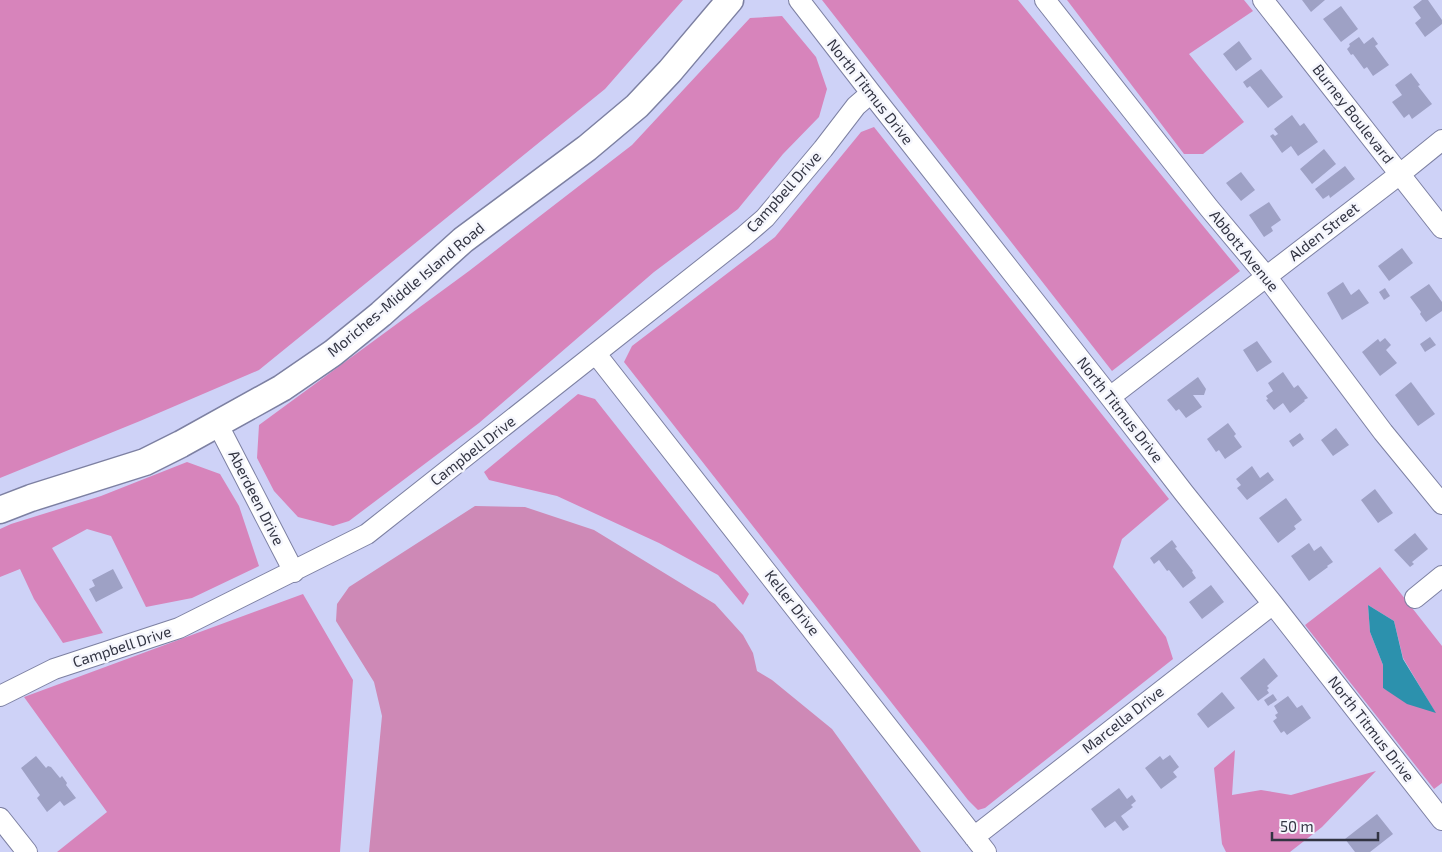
<svg xmlns="http://www.w3.org/2000/svg" width="1442" height="852" viewBox="0 0 1442 852" font-family="'Exo 2',sans-serif">
<style>
.green{fill:#ce89b6}
.forest{fill:#d784bb;fill-rule:evenodd}
.water{fill:#2c91ad}
.building{fill:#9ea1c5}
.lines{fill:none;stroke-linecap:round;stroke-linejoin:round}
.minor-casing{stroke:#7d80a2;stroke-width:22}
.major-casing{stroke:#7d80a2;stroke-width:29}
.minor{stroke:#fff;stroke-width:20}
.major{stroke:#fff;stroke-width:26}
.labels{text-anchor:middle;stroke-width:5;stroke-linejoin:round;paint-order:stroke}
.street-label{font-size:15px;fill:#323442;stroke:#f5f6fd}
</style>
<rect width="100%" height="100%" fill="#ced2f7"/>
<path class="green" d="M475,506L525,507L594,530L715,604L743,635L753,653L757,671L772,680L832,729L921,852H369L382,716L374,682L336,621L337,604L349,587Z"/>
<path class="forest" d="M0,0H683L605,89L259,370L140,421L0,478Z
M822,0H1018L1240,271L1112,371Z
M1067,0H1244L1253,11L1189,54L1244,122L1203,154H1184Z
M782,16L816,57L827,89L819,117L783,154L738,209L654,272L479,423L349,521L333,526L298,517L274,491L257,458L259,425L469,271L632,145L750,18Z
M874,127L1169,499L1122,539L1113,567L1166,637L1173,659L985,808L978,810L968,800L624,362L632,346L775,237L861,132Z
M578,394L595,399L749,594L743,605L718,575L659,543L557,496L489,480L484,472Z
M187,462L220,474L239,506L259,566L192,598L146,607L111,536L87,529L52,548L103,633L63,643L34,599L20,569L0,577V529L11,524L101,496Z
M1380,567L1442,646V783L1434,789L1305,625ZM1368,605L1394,621L1403,658L1435,712L1383,688V665L1370,632Z
M303,594L353,680L340,852H57L107,812L24,697Z
M1235,750L1232,795L1261,790L1291,795L1376,771L1322,827L1290,852H1226L1222,844L1214,768Z"/>
<path class="water" d="M1368,605L1394,621L1403,659L1436,713L1407,704L1383,688V665L1370,632Z"/>
<path class="building" d="M1302,0H1325L1311,12Z
M1422,0H1428L1442,20V24L1425,37L1415,23L1421,18L1413,7Z
M1341,6L1358,29L1341,42L1323,19Z
M1359,37L1364,44L1373,37L1378,44L1375,46L1389,65L1373,76L1367,67L1364,69L1353,54L1351,55L1347,49L1350,46L1349,44Z
M1239,41L1252,59L1236,71L1223,54Z
M1261,69L1283,97L1268,108L1250,86L1247,88L1243,82Z
M1411,73L1420,85L1418,86L1432,104L1412,119L1409,114L1404,118L1392,102L1402,95L1395,85Z
M1292,115L1300,126L1304,123L1318,142L1298,156L1291,146L1282,153L1270,136L1273,134L1275,136L1278,134L1274,129Z
M1324,149L1336,164L1312,184L1300,169Z
M1345,166L1355,179L1330,198L1329,195L1323,199L1315,189Z
M1241,172L1255,190L1241,201L1226,183Z
M1269,202L1281,220L1271,227L1273,231L1264,237L1249,215Z
M1402,248L1413,263L1389,281L1378,266Z
M1343,282L1351,295L1359,289L1369,303L1342,320L1327,293Z
M1429,284L1442,302V311L1426,322L1420,314L1421,312L1410,297Z
M1385,288L1390,296L1384,300L1379,292Z
M1430,337L1436,345L1425,352L1420,344Z
M1385,338L1391,345L1386,350L1397,363L1380,376L1362,352L1378,339L1380,342Z
M1257,341L1272,362L1257,372L1243,350Z
M1283,372L1294,388L1298,385L1308,398L1304,400L1305,401L1290,413L1283,403L1274,410L1266,400L1268,399L1266,396L1273,391L1268,383Z
M1198,377L1206,389L1204,395H1193L1202,407L1186,418L1179,409L1176,411L1167,400Z
M1411,382L1435,414L1418,426L1395,395Z
M1228,423L1236,434L1234,436L1242,447L1225,459L1219,450L1216,452L1207,439Z
M1336,428L1349,445L1333,456L1321,440Z
M1300,433L1304,439L1293,447L1289,441Z
M1252,466L1260,478L1268,472L1274,480L1247,500L1237,488L1241,485L1236,479Z
M1375,489L1393,513L1378,523L1361,500Z
M1286,498L1302,520L1294,526L1296,529L1278,543L1259,518Z
M1415,533L1428,549L1412,562L1414,564L1410,567L1394,550Z
M1172,540L1177,547L1175,548L1193,571L1192,572L1196,578L1183,588L1169,570L1167,571L1159,560L1154,564L1150,558Z
M1309,543L1314,551L1321,546L1333,562L1327,566L1328,567L1309,581L1291,556Z
M113,569L123,588L96,602L89,589L95,586L92,580Z
M1211,585L1224,602L1202,619L1189,602Z
M1264,658L1278,676L1267,686L1269,688L1267,690L1269,693L1258,701L1240,678Z
M1222,692L1235,708L1208,728L1197,714Z
M1273,694L1277,700L1268,706L1264,700Z
M1288,696L1297,708L1302,705L1311,718L1287,735L1284,731L1281,733L1273,721L1277,718L1275,715L1278,713L1274,706Z
M1170,755L1179,767L1173,772L1177,777L1161,789L1145,768L1160,756L1163,760Z
M36,756L46,768L48,766L51,767L60,778L62,776L67,783L66,785L76,798L64,806L60,801L47,812L37,798L40,795L21,768Z
M1119,788L1127,799L1132,795L1136,801L1131,805L1133,807L1121,816L1129,827L1123,831L1115,821L1105,828L1091,809Z
M1377,814L1393,834L1370,852H1355L1345,839Z"/>
<g class="lines">
<defs>
<path id="minor" d="M799,0L871,93L1110,397L1184,493L1273,604L1442,820
M1045,0L1209,208L1266,276L1383,432L1442,504
M1263,0L1442,228
M596,354L986,852
M1110,397L1400,174L1442,140
M217,423L294,572
M1415,598L1442,576
M0,696L54,669L179,628L367,534L743,237L765,218L823,149L856,106L871,93
M0,818L27,852
M974,837L1273,604"/>
<path id="major" d="M0,510L31,498L145,462L181,444L282,388L333,353L381,314L463,240L587,148L637,106L670,71L730,0"/>
</defs>
<use href="#minor" class="minor-casing"/>
<use href="#major" class="major-casing"/>
<use href="#minor" class="minor"/>
<use href="#major" class="major"/>
</g>
<g class="labels">
<g class="street-label">
<text transform="translate(870 92) rotate(52)" y="5">North Titmus Drive</text>
<text transform="translate(1353 114) rotate(52)" y="5">Burney Boulevard</text>
<text transform="translate(784 192) rotate(-48)" y="5">Campbell Drive</text>
<text transform="translate(1324 232) rotate(-38)" y="5">Alden Street</text>
<text transform="translate(1244 251) rotate(51)" y="5">Abbott Avenue</text>
<text transform="translate(406 290) rotate(-40)" y="5">Moriches-Middle Island Road</text>
<text transform="translate(1120 410) rotate(52)" y="5">North Titmus Drive</text>
<text transform="translate(473 451) rotate(-38)" y="5">Campbell Drive</text>
<text transform="translate(256 498) rotate(63)" y="5">Aberdeen Drive</text>
<text transform="translate(792 603) rotate(52)" y="5">Keller Drive</text>
<text transform="translate(122 647) rotate(-18)" y="5">Campbell Drive</text>
<text transform="translate(1123 720) rotate(-38)" y="5">Marcella Drive</text>
<text transform="translate(1371 729) rotate(52)" y="5">North Titmus Drive</text>
</g>
</g>
<path d="M1272 832v8h106v-8" fill="none" stroke="#323442" stroke-width="2.5"/>
<text x="1280" y="832" font-size="15" fill="#323442" stroke="#f5f6fd" stroke-width="4" paint-order="stroke">50 m</text>
</svg>
